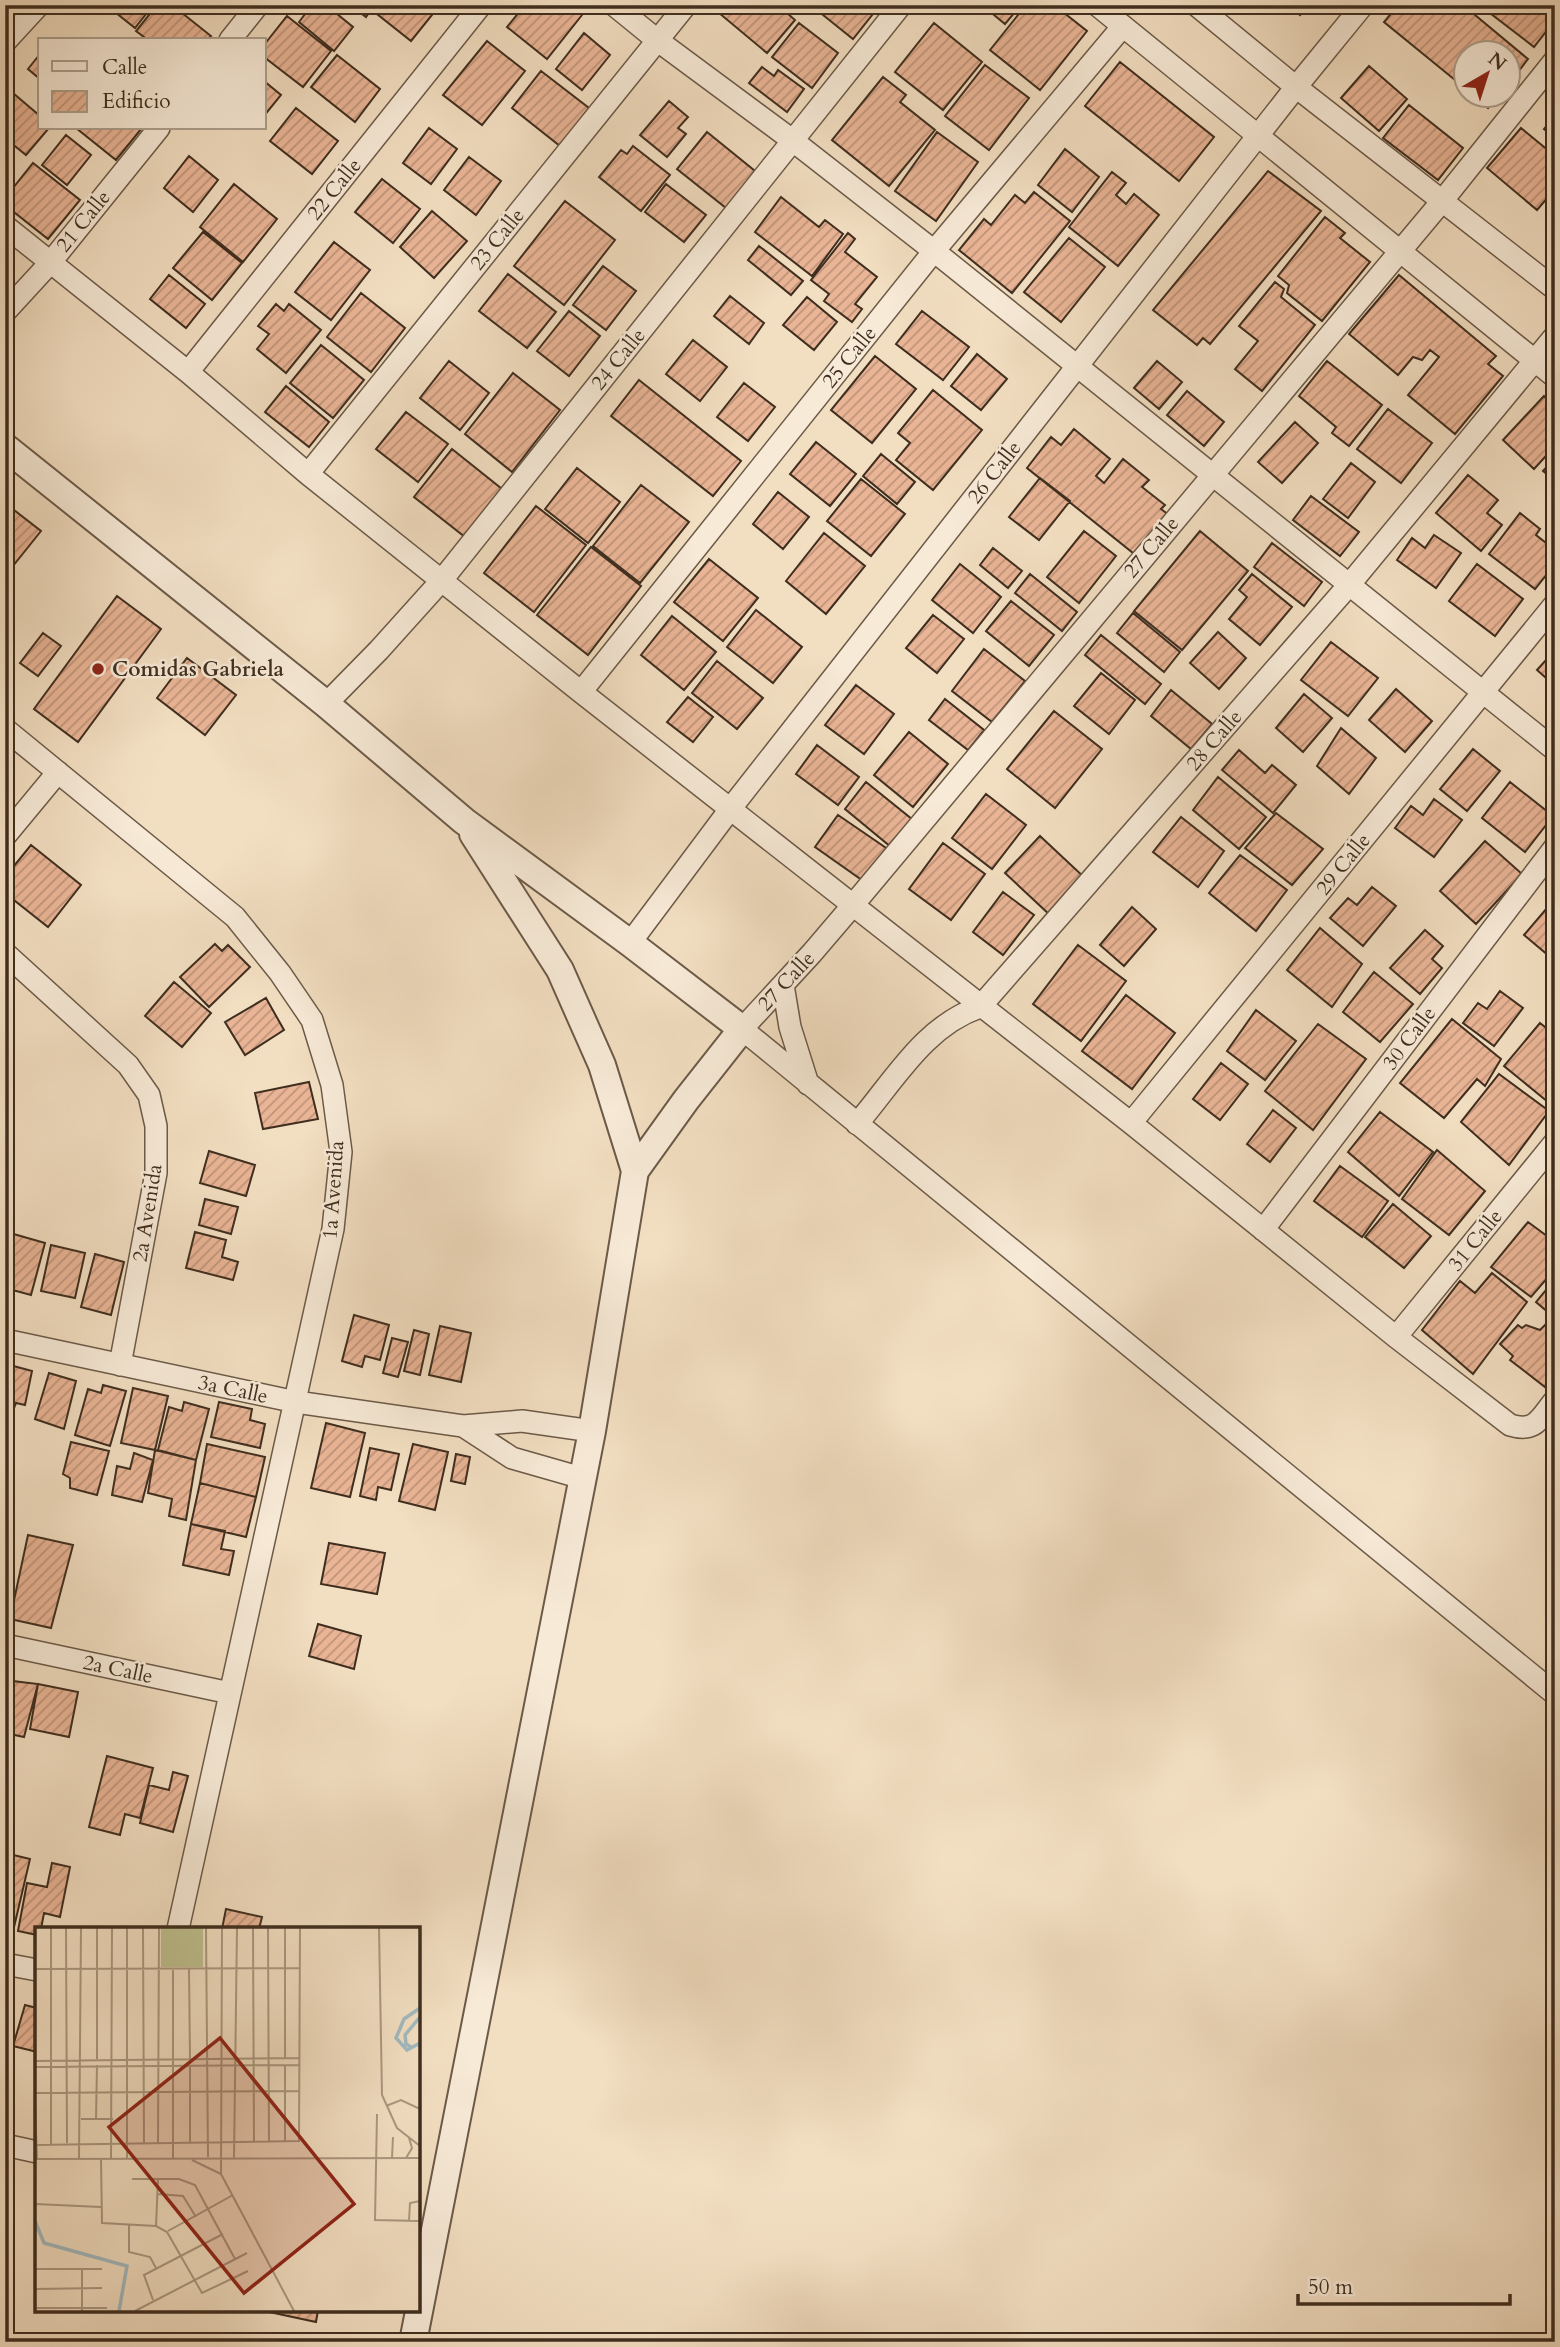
<svg xmlns="http://www.w3.org/2000/svg" width="1560" height="2347" viewBox="0 0 1560 2347" font-family="Cardo,serif">
<style>
.building{fill:url(#building-hatch);stroke:#3f2e1f;stroke-width:2}
.lines{fill:none;stroke-linecap:round;stroke-linejoin:round}
.minor-casing{stroke:#6c5a48;stroke-width:24}
.tertiary-casing{stroke:#6c5a48;stroke-width:30}
.minor{stroke:#f7ead7;stroke-width:21}
.tertiary{stroke:#f7ead7;stroke-width:26}
.poi-dot{fill:#8f2418;stroke:#f7ead7;stroke-width:2.5}
.labels{text-anchor:middle;stroke-width:5;stroke-linejoin:round;paint-order:stroke}
.street-label{font-size:21px;fill:#3f2e1f;stroke:#f7ead7}
.poi-label{font-size:21px;font-weight:bold;fill:#3f2e1f;stroke:#f7ead7;text-anchor:start}
.inset-river{fill:none;stroke:#a2b9bf;stroke-width:3.5}
.inset-road{fill:none;stroke:#aa9880;stroke-width:2}
.view{fill:#8f2418;fill-opacity:0.15;stroke:#8f2418;stroke-width:3.5}
.inset-edge{fill:none;stroke:#3f2e1f;stroke-width:3.5}
</style>
<defs>
<pattern id="building-hatch" width="6" height="6" patternUnits="userSpaceOnUse" patternTransform="scale(1.75)"><rect width="6" height="6" fill="#eab596"/><path d="M-1 1l2-2M0 6l6-6M5 7l2-2" fill="none" stroke="#bf947a"/></pattern>
</defs>
<rect width="100%" height="100%" fill="#f2dec1"/>
<filter id="stains"><feTurbulence type="fractalNoise" baseFrequency=".00286" numOctaves="4"/><feColorMatrix values="0 0 0 0 .2 0 0 0 0 .09 0 0 0 0 .02 0 0 0 .5 -.17"/></filter>
<radialGradient id="worn" r=".72"><stop offset=".6" stop-color="#630" stop-opacity="0"/><stop offset="1" stop-color="#630" stop-opacity=".3"/></radialGradient>
<path class="building" d="M106,5H153L135,28Z
M157,5H172L211,36L207,40H148L136,31Z
M312,5H326L353,27L334,51L299,22Z
M350,5H374L366,17Z
M384,5H440L411,41L377,14Z
M525,5H547L559,14L566,5H570L582,15L547,59L507,27Z
M726,5H778L795,20L767,53L719,13Z
M815,5H880L853,39L813,7Z
M982,5H1021L1005,24Z
M1026,5H1054L1087,31L1040,90L990,50Z
M1288,5H1308L1300,15Z
M1398,5H1463L1528,59L1508,85V52H1466V89L1384,22Z
M1490,5H1555V20L1534,47L1486,10Z
M287,16L331,51L303,87L264,57V45Z
M799,23L838,53L812,88L772,57Z
M934,23L982,62L943,110L895,72Z
M584,33L610,55L582,90L556,69Z
M487,41L525,71L482,125L443,95Z
M40,54V79L28,69Z
M337,55L380,89L355,122L311,87Z
M1120,62L1214,137L1179,181L1085,106Z
M985,65L1029,98L989,150L945,116Z
M1369,66L1407,99L1379,131L1341,98Z
M762,67L774,76L778,70L804,89L787,112L749,83Z
M541,71L589,108L560,146L512,108Z
M883,77L906,95L900,102L935,130L889,186L832,140Z
M264,81L281,95L264,116Z
M13,93L40,116V128H49L26,155L5,138V103Z
M1472,94H1500L1488,108Z
M669,101L688,117L678,128L686,134L667,157L640,135Z
M1409,105L1463,148L1438,180L1383,138Z
M296,108L338,141L312,174L270,141Z
M1555,115V138L1544,129Z
M76,128H142L116,160Z
M429,128L457,149L431,184L403,163Z
M1521,128L1555,156V189L1537,210L1487,168Z
M707,132L755,171L726,208L677,169Z
M937,132L978,162L936,221L895,191Z
M66,135L91,155L67,185L42,165Z
M633,146L670,175L641,211L599,177L621,150L627,154Z
M1065,149L1099,177L1072,212L1038,185Z
M189,156L218,180L193,212L164,188Z
M469,157L501,181L476,215L444,190Z
M33,163L80,200L48,239L5,205V198Z
M1268,171L1321,211L1210,344L1203,338L1197,345L1153,310Z
M1112,172L1126,183L1116,195L1126,204L1134,194L1159,215L1118,266L1069,227Z
M382,179L420,209L393,243L355,212Z
M234,184L277,219L243,262L200,227Z
M666,184L706,215L684,242L645,212Z
M1034,192L1070,221L1012,293L959,250L984,219L991,225L1015,195L1025,203Z
M781,197L819,227L825,220L843,234L812,276L755,232Z
M565,201L615,240L564,305L514,266Z
M432,211L467,241L434,278L400,247Z
M1325,217L1345,233L1340,238L1370,262L1322,321L1287,293L1289,285L1278,276Z
M203,232L242,263L212,300L173,268Z
M848,233L855,239L845,252L877,277L855,304L862,309L852,322L824,301L829,294L811,280Z
M1069,238L1105,267L1061,322L1024,292Z
M334,242L370,270L331,320L295,292Z
M759,246L803,281L791,295L748,260Z
M603,266L636,291L606,330L573,305Z
M508,274L556,312L527,348L479,311Z
M169,275L205,304L186,328L150,299Z
M1399,275L1496,356L1488,364L1503,376L1455,434L1408,395L1439,357L1430,350L1422,360L1413,357L1398,375L1349,334Z
M1275,282L1284,289L1281,297L1315,325L1262,391L1235,369L1258,341L1239,326Z
M361,293L405,328L371,372L327,337Z
M730,296L764,323L749,344L714,316Z
M807,297L837,322L814,350L783,325Z
M276,304L284,311L289,304L321,330L286,373L257,349L269,334L258,326Z
M569,311L600,336L569,376L537,351Z
M922,311L969,347L943,380L896,344Z
M693,340L727,367L700,401L666,374Z
M321,345L364,380L333,418L290,383Z
M977,354L1007,379L981,410L951,386Z
M875,356L916,389L872,443L831,410Z
M449,361L489,393L460,430L420,398Z
M1157,361L1182,382L1159,409L1134,388Z
M1327,361L1382,405L1349,446L1332,433L1336,427L1299,396Z
M513,373L560,410L512,472L465,434Z
M639,380L741,461L713,496L611,416Z
M744,383L775,407L748,441L717,417Z
M286,386L329,422L309,447L265,412Z
M933,390L982,430L933,490L896,460L910,443L898,433Z
M1187,391L1224,422L1204,446L1167,415Z
M1544,396L1555,406V446L1534,469L1503,440Z
M1388,409L1432,443L1401,483L1357,449Z
M406,412L448,444L418,482L376,449Z
M1295,422L1318,443L1282,483L1258,462Z
M1074,429L1110,459L1096,476L1104,483L1123,459L1149,480L1142,487L1165,505L1161,509L1170,516L1138,557L1027,468L1051,437L1061,445Z
M816,442L856,474L830,506L790,474Z
M452,449L502,489L465,537L414,497Z
M881,454L915,482L897,504L863,476Z
M1555,458V481L1543,471Z
M1351,463L1375,482L1348,518L1323,499Z
M577,468L620,502L588,543L545,509Z
M1468,475L1498,500L1487,513L1502,525L1481,551L1436,513Z
M1040,478L1070,501L1039,540L1009,517Z
M861,479L905,514L871,556L827,521Z
M641,485L689,522L640,583L593,546Z
M778,492L809,517L783,549L753,524Z
M1311,496L1359,532L1340,556L1293,520Z
M5,503L41,531L5,576Z
M536,506L586,545L534,612L484,573Z
M1520,513L1540,529L1536,535L1555,550V564L1535,589L1489,554Z
M1084,531L1116,556L1079,603L1047,577Z
M1200,531L1248,571L1182,650L1134,611Z
M824,533L865,566L826,614L786,581Z
M1434,535L1461,553L1436,588L1397,560L1412,538L1425,548Z
M1272,543L1322,582L1304,606L1254,567Z
M591,547L641,586L588,655L537,615Z
M993,548L1022,571L1008,588L980,565Z
M709,559L758,598L723,641L674,602Z
M960,564L1001,597L973,633L932,600Z
M1477,564L1523,599L1495,636L1449,601Z
M1030,574L1077,612L1062,631L1015,593Z
M1252,574L1292,607L1260,645L1229,619L1247,597L1239,590Z
M117,596L161,629L78,742L34,709Z
M1011,601L1054,635L1029,666L986,631Z
M756,610L802,647L773,683L727,647Z
M1133,613L1180,652L1164,672L1117,633Z
M933,615L964,639L937,673L906,648Z
M672,616L716,652L684,690L641,655Z
M1218,632L1246,658L1219,689L1190,663Z
M43,633L61,646L38,676L20,663Z
M1101,635L1161,684L1145,704L1085,655Z
M1331,642L1378,678L1348,716L1301,680Z
M984,649L1025,681L992,722L952,691Z
M1555,650V686L1537,670Z
M187,658L236,695L205,735L157,698Z
M717,661L763,698L737,729L692,693Z
M1101,673L1135,700L1109,734L1074,706Z
M856,685L894,714L864,754L825,725Z
M1396,689L1432,721L1405,752L1369,720Z
M1171,690L1212,724L1191,749L1151,716Z
M1304,694L1332,718L1303,752L1276,728Z
M688,697L713,717L693,742L667,722Z
M945,699L984,730L968,750L929,720Z
M1054,711L1102,749L1055,808L1007,769Z
M1341,728L1376,758L1349,794L1317,766Z
M909,732L948,764L913,807L874,775Z
M817,745L859,777L838,805L796,774Z
M1473,749L1500,771L1467,811L1440,789Z
M1239,750L1265,773L1272,765L1296,785L1273,813L1222,770Z
M1218,777L1266,817L1239,849L1193,810Z
M866,782L913,820L891,847L845,809Z
M1510,782L1553,816L1525,852L1482,818Z
M986,794L1026,825L992,869L952,838Z
M1434,799L1462,820L1434,857L1395,828L1411,806L1423,815Z
M1276,813L1323,849L1292,885L1245,848Z
M838,815L892,852L869,885L815,847Z
M1181,817L1224,851L1198,887L1153,852Z
M1040,836L1086,879L1051,916L1005,873Z
M1485,841L1522,874L1476,924L1440,891Z
M943,843L985,874L951,920L909,889Z
M31,845L81,885L48,927L5,893V877Z
M1240,855L1287,890L1256,931L1209,893Z
M1372,887L1396,906L1363,946L1330,918L1348,898L1357,905Z
M1003,892L1034,915L1003,955L973,932Z
M1552,902L1555,904V961L1524,935Z
M1132,907L1156,929L1124,966L1100,945Z
M1320,928L1362,964L1332,1007L1287,970Z
M1425,930L1443,946L1432,959L1442,968L1420,994L1390,968Z
M215,944L222,951L228,945L250,967L209,1007L180,977Z
M1078,945L1126,981L1081,1041L1033,1004Z
M1374,972L1413,1004L1380,1042L1343,1012Z
M174,982L211,1013L182,1047L145,1016Z
M1500,991L1523,1008L1494,1046L1463,1023L1478,1003L1487,1009Z
M1126,995L1175,1033L1132,1089L1082,1051Z
M266,998L284,1030L245,1055L225,1022Z
M1256,1010L1296,1041L1265,1080L1227,1051Z
M1452,1019L1501,1059L1485,1086L1477,1079L1444,1118L1400,1083Z
M1540,1023L1555,1035L1554,1107L1504,1066Z
M1318,1024L1366,1059L1313,1130L1265,1091Z
M1221,1063L1248,1084L1220,1120L1193,1099Z
M1499,1074L1549,1111L1509,1165L1461,1122Z
M309,1082L318,1119L263,1129L255,1093Z
M1273,1110L1296,1128L1270,1162L1247,1144Z
M1380,1112L1433,1152L1399,1196L1348,1152Z
M1437,1150L1485,1191L1449,1235L1402,1199Z
M209,1151L255,1165L246,1196L200,1183Z
M1340,1166L1388,1201L1362,1237L1314,1201Z
M205,1199L238,1207L231,1234L199,1225Z
M1393,1204L1431,1236L1404,1268L1365,1237Z
M1528,1222L1555,1242V1253L1547,1261L1555,1269L1531,1297L1491,1267Z
M195,1232L226,1240L222,1257L238,1262L233,1280L186,1268Z
M10,1233L45,1243L31,1295L5,1288V1251Z
M51,1245L85,1253L75,1298L41,1291Z
M95,1254L124,1262L111,1315L81,1307Z
M1492,1273L1527,1302L1473,1374L1422,1330L1460,1281L1475,1293Z
M1555,1279V1318L1536,1302Z
M354,1315L389,1325L380,1360L365,1356L362,1367L342,1361Z
M1549,1321L1555,1326V1375L1545,1387L1510,1360L1513,1356L1500,1344L1518,1325L1522,1328L1526,1325L1540,1330Z
M440,1326L471,1333L461,1382L429,1375Z
M414,1330L429,1334L420,1375L404,1371Z
M392,1338L408,1342L398,1377L383,1373Z
M6,1364L32,1371L25,1405L16,1403L9,1421L5,1420Z
M49,1373L76,1381L64,1429L35,1419Z
M103,1385L126,1391L110,1446L75,1435L88,1389L101,1393Z
M133,1388L168,1396L155,1450L121,1443Z
M184,1402L209,1409L196,1460L158,1450L169,1407L182,1411Z
M219,1402L252,1409L250,1420L265,1424L260,1448L211,1437Z
M326,1423L365,1433L350,1497L311,1488Z
M71,1442L109,1451L97,1495L70,1488V1478L63,1474Z
M207,1444L265,1457L256,1497L200,1483Z
M413,1444L448,1452L435,1510L399,1501Z
M370,1448L399,1454L391,1490L378,1487L376,1500L360,1496Z
M155,1450L196,1460L186,1520L169,1516L172,1499L148,1493Z
M134,1453L153,1460L142,1502L112,1495L117,1466L130,1469Z
M456,1454L470,1457L465,1484L451,1481Z
M200,1483L256,1497L246,1537L191,1524Z
M191,1524L225,1531L221,1549L234,1551L229,1575L183,1565Z
M28,1535L73,1545L51,1628L10,1619Z
M329,1543L385,1553L377,1594L321,1584Z
M318,1624L361,1636L354,1669L309,1656Z
M5,1667L14,1670L13,1681L38,1684L24,1737L5,1733Z
M38,1684L78,1692L69,1737L30,1729Z
M107,1756L153,1768L140,1818L125,1814L120,1835L89,1827Z
M173,1772L188,1776L173,1832L140,1823L149,1785L169,1790Z
M5,1853L30,1859L11,1940L5,1938Z
M52,1863L70,1867L60,1917L44,1913L41,1929H37V1935L18,1931L27,1883L47,1887Z
M226,1909L262,1917L259,1929H222Z
M25,2005L37,2008V2052L13,2046Z
M260,2310H318L316,2322Z"/>
<g class="lines">
<defs>
<path id="minor" d="M614,5L657,40L792,140L934,251L1555,750
M1097,5L1555,377
M1196,5L1296,87L1555,289
M230,40L258,5
M5,42L39,5
M1555,60L1443,200L853,905L812,953L742,1029L1555,1694
M5,226L188,372L308,474L581,692L1131,1123L1396,1337L1510,1425C1536,1433 1540,1418 1555,1400
M5,312L50,263L159,128
M188,372L481,5
M308,474L686,5
M581,692L934,251L1123,26
M326,704L379,650L442,580L901,5
M5,729L235,917L280,973L312,1020L332,1085L341,1152L333,1229L178,1929
M5,836L58,772
M630,943L731,808L1296,87L1363,5
M5,953L128,1065L149,1095L156,1126V1173L120,1365
M783,985L790,1027L808,1084
M1131,1123L1555,604
M857,1124C894,1081 924,1026 980,1007L1349,585L1555,336
M1263,1230L1555,847
M1396,1337L1555,1142
M5,1340L296,1402L463,1426L522,1421L592,1431
M463,1426L512,1458L582,1478
M5,1645L230,1693
M5,1964L37,1970
M5,2145L37,2152"/>
<path id="tertiary" d="M5,447L326,704L464,821L630,943L742,1029L686,1100L635,1171L592,1431L413,2342
M473,834L560,970L602,1065L635,1171"/>
</defs>
<use href="#minor" class="minor-casing"/>
<use href="#tertiary" class="tertiary-casing"/>
<use href="#minor" class="minor"/>
<use href="#tertiary" class="tertiary"/>
</g>
<circle class="poi-dot" cx="98" cy="669" r="7"/>
<g class="labels">
<g class="street-label">
<text transform="translate(334 189) rotate(-51)" y="7">22 Calle</text>
<text transform="translate(83 221) rotate(-51)" y="7">21 Calle</text>
<text transform="translate(497 239) rotate(-51)" y="7">23 Calle</text>
<text transform="translate(849 357) rotate(-51)" y="7">25 Calle</text>
<text transform="translate(618 359) rotate(-51)" y="7">24 Calle</text>
<text transform="translate(994 472) rotate(-52)" y="7">26 Calle</text>
<text transform="translate(1151 547) rotate(-50)" y="7">27 Calle</text>
<text transform="translate(1214 740) rotate(-49)" y="7">28 Calle</text>
<text transform="translate(1343 864) rotate(-51)" y="7">29 Calle</text>
<text transform="translate(786 981) rotate(-47)" y="7">27 Calle</text>
<text transform="translate(1409 1038) rotate(-53)" y="7">30 Calle</text>
<text transform="translate(333 1190) rotate(-86)" y="7">1a Avenida</text>
<text transform="translate(147 1213) rotate(-81)" y="7">2a Avenida</text>
<text transform="translate(1475 1240) rotate(-51)" y="7">31 Calle</text>
<text transform="translate(233 1389) rotate(12)" y="7">3a Calle</text>
<text transform="translate(118 1669) rotate(12)" y="7">2a Calle</text>
</g>
<g class="poi-label">
<text x="112" y="676">Comidas Gabriela</text>
</g>
</g>
<g transform="translate(35 1927)">
<rect width="385" height="385" fill="#f2dec1"/>
<path d="M126,1H168V40H126Z" fill="#bfc08f"/>
<path class="inset-river" d="M385,81L369,92L361,111L372,123L385,116M378,121L371,117L370,108L385,90M0,294L9,316L92,339L84,384"/>
<path class="inset-road" d="M16,1V217M31,1L32,216M62,1V132M108,1L109,216M171,1L173,230M187,1L186,247L259,384M218,1L219,215M233,1L234,215M250,1V131M344,1L347,168L362,201L385,219M0,39V160M0,42L264,41M154,42L155,132M0,134L265,131M0,140L265,138M0,166L265,164M0,177L2,232M351,179L366,173L385,182M342,187L340,293L385,294M46,192H78M61,192L62,138M250,215V138M123,216L124,1M155,216V138M0,218L264,214L265,1M44,231L46,1M199,231L202,1M357,231L358,210M371,231L377,221L374,211M0,232L385,231M66,232L67,296L121,299L132,305L167,366L213,344M76,232L77,1M92,232V1M138,232V42M157,233L186,247M97,252H144L160,258L200,332M123,267L148,269L161,290M0,277L66,280M374,294L375,276L385,274M94,297V325L115,330L121,341M121,299L123,252M133,304L198,268M0,342H67M47,342V384M0,362L67,361M118,373L109,348L188,307M0,381H72M100,384L212,326"/>
<path class="view" d="M185,111L319,277L209,366L74,200Z"/>
<rect width="385" height="385" class="inset-edge"/>
</g>
<rect width="1560" height="2347" fill="none" stroke="#f2dec1" stroke-width="28"/>
<rect x="7" y="7" width="1546" height="2333" fill="none" stroke="#3f2e1f" stroke-width="3.5"/>
<rect x="14" y="14" width="1532" height="2319" fill="none" stroke="#3f2e1f" stroke-width="2"/>
<rect x="38" y="38" width="228" height="91" fill="#f7ead7" stroke="#ad9f8d" stroke-width="2"/>
<rect x="52" y="61" width="35" height="10" fill="#f7ead7" stroke="#ad9f8d" stroke-width="2"/>
<text x="102" y="74" font-size="21" fill="#3f2e1f">Calle</text>
<rect x="52" y="91" width="35" height="21" fill="url(#building-hatch)" stroke="#ad9f8d" stroke-width="2"/>
<text x="102" y="108" font-size="21" fill="#3f2e1f">Edificio</text>
<g transform="translate(1487 74) rotate(39)"><circle r="33" fill="#f7ead7" stroke="#ad9f8d" stroke-width="2"/>
<path d="M0-5L12 26L0 18L-12 26Z" fill="#8f2418"/>
<text y="-10" font-size="19" font-weight="bold" text-anchor="middle" fill="#3f2e1f">N</text>
</g>
<path d="M1298 2294v10h212v-10" fill="none" stroke="#3f2e1f" stroke-width="3.5"/>
<text x="1308" y="2294" font-size="21" fill="#3f2e1f" stroke="#f7ead7" stroke-width="5" paint-order="stroke">50 m</text>
<rect width="100%" height="100%" filter="url(#stains)"/>
<rect width="100%" height="100%" fill="url(#worn)"/>
</svg>
